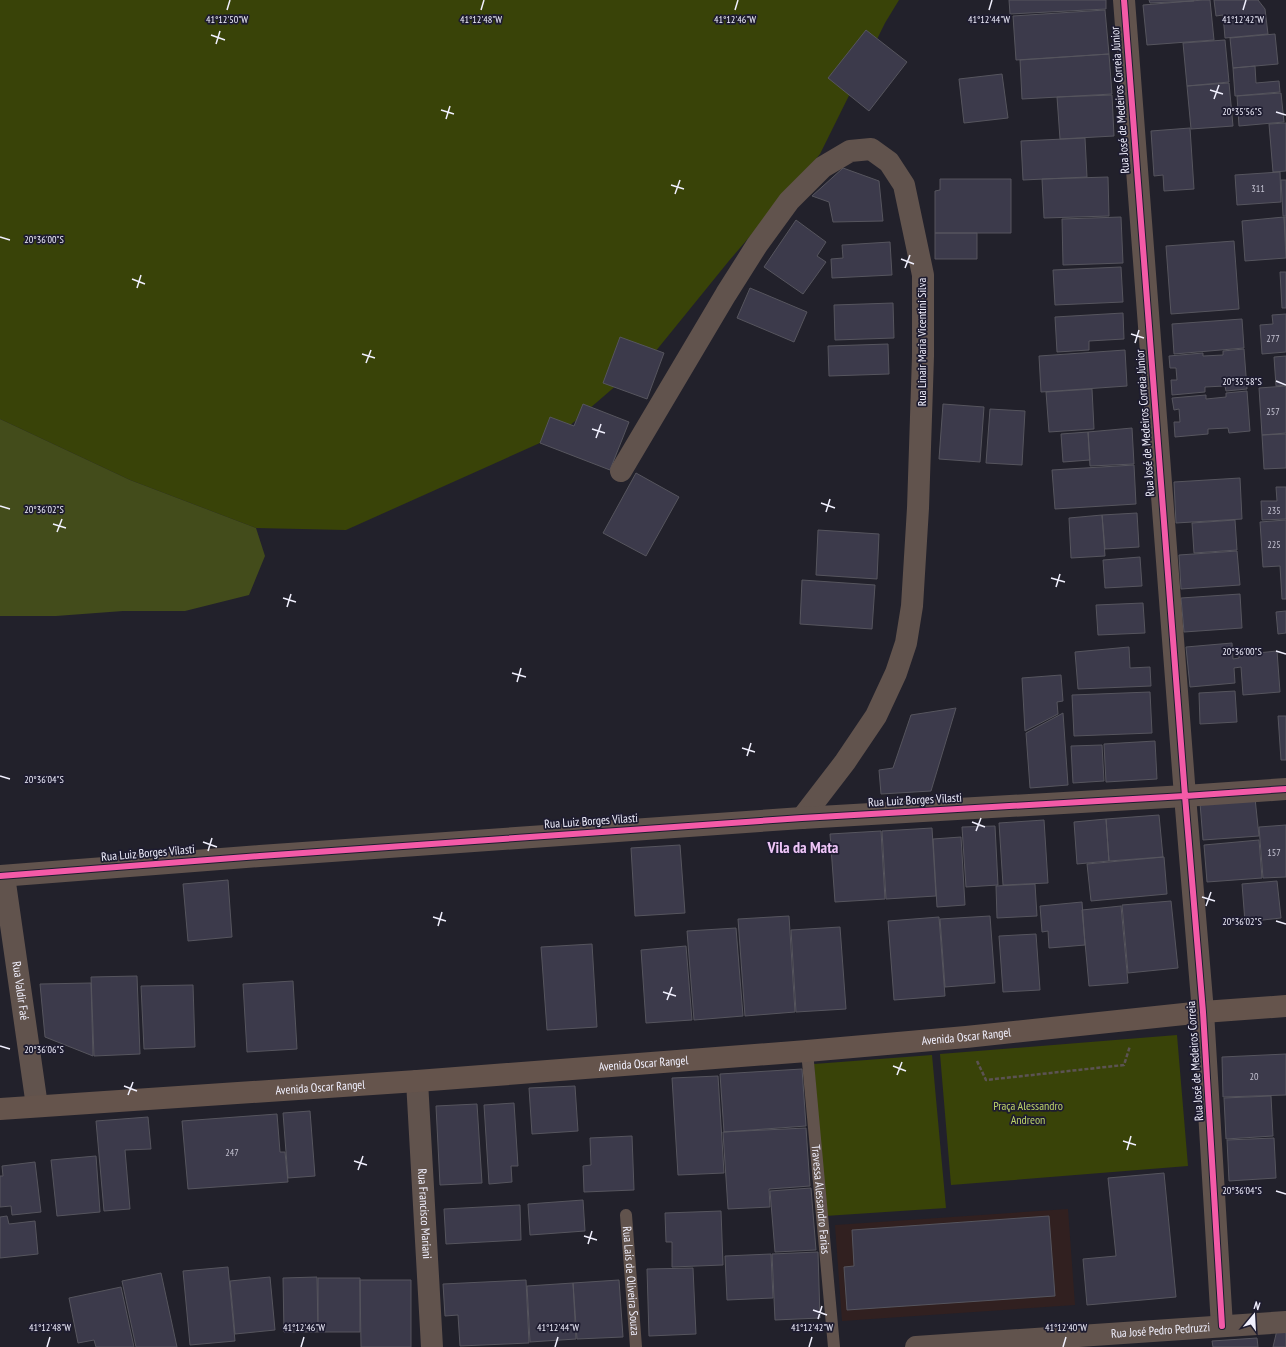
<svg xmlns="http://www.w3.org/2000/svg" width="1286" height="1347" viewBox="0 0 1286 1347" font-family="'PT Sans Narrow',sans-serif">
<style>
.education{fill:#312020}
.green{fill:#394308}
.forest{fill:#434c1b}
.building{fill:#3c3a4b;stroke:#56555e}
.lines{fill:none;stroke-linecap:round;stroke-linejoin:round}
.path{stroke:#5c5353;stroke-width:2.5;stroke-dasharray:4 2;stroke-linecap:butt}
.service{stroke:#61534d;stroke-width:12}
.minor{stroke:#61534d;stroke-width:22}
.secondary{stroke:#65544c;stroke-width:22}
.cycleway-casing{stroke:#1e1c30;stroke-width:8}
.cycleway{stroke:#f35aa7;stroke-width:6}
.ticks{fill:none;stroke:#f1f0fe;stroke-width:1.5}
.labels{text-anchor:middle;stroke-width:3.5;stroke-linejoin:round;paint-order:stroke}
.number-label{font-size:10px;fill:#c4c2d1}
.street-label{font-size:12px;fill:#f1f0fe;stroke:#1e1c30}
.park-label{font-size:12px;fill:#bcd269;stroke:#1e1c30}
.district-label{font-size:16px;font-weight:bold;fill:#eec5f7;stroke:#1e1c30}
.ticks-label{font-size:10px;text-anchor:middle;fill:#f1f0fe;stroke:#1e1c30;stroke-width:3.5;stroke-linejoin:round;paint-order:stroke}
</style>
<rect width="100%" height="100%" fill="#22212b"/>
<path class="education" d="M1068,1209L1075,1305L842,1321L835,1225Z"/>
<path class="green" d="M0,0H899L885,23L820,154L728,262L655,352L560,434L346,530L256,528L130,480L0,419Z
M1177,1035L1188,1166L951,1185L940,1054Z
M932,1055L946,1208L825,1216L814,1064Z"/>
<path class="forest" d="M0,419L130,480L256,528L265,556L249,595L185,611H123L56,616H0Z"/>
<path class="building" d="M1009,0H1106V9L1010,14Z
M1149,0H1194V1L1150,3Z
M1203,0H1210L1214,40L1147,45L1143,5Z
M1214,0H1258L1265,9L1268,34L1225,38L1223,15L1216,16Z
M1105,10L1109,54L1016,60L1013,16Z
M866,30L907,62L869,111L828,78Z
M1275,34L1278,64L1233,68L1230,38Z
M1225,40L1229,82L1187,86L1183,43Z
M1109,54L1112,94L1022,99L1020,60Z
M1255,66L1256,83L1279,81L1280,92L1235,96L1233,68Z
M1002,74L1008,118L964,123L959,79Z
M1229,83L1233,126L1191,129L1187,86Z
M1281,93L1284,122L1239,126L1237,96Z
M1112,95L1114,136L1060,139L1057,97Z
M1286,123V171L1273,172L1269,124Z
M1190,128L1194,189L1164,191L1163,175L1154,176L1151,131Z
M1085,138L1087,177L1023,180L1021,141Z
M843,168L879,181L883,221L833,222L829,202L812,196Z
M1280,172L1281,202L1237,205L1235,175Z
M1108,177L1109,216L1044,218L1042,179Z
M940,179H1011V233H935V191L940,190Z
M1281,180H1286V216H1283Z
M1121,217L1123,263L1063,265L1062,219Z
M1284,217L1286,258L1245,261L1242,221Z
M1284,217H1286V246Z
M796,220L826,242L817,256L826,262L803,294L764,267Z
M935,233H977V259H935Z
M1234,241L1239,309L1171,314L1166,246Z
M890,242L892,275L832,278L831,259L843,258L842,245Z
M1121,267L1123,302L1055,305L1053,270Z
M1280,272H1286V308H1282Z
M750,288L807,312L794,342L737,318Z
M893,303L894,338L835,340L834,305Z
M1123,313L1124,339L1089,341V350L1057,352L1055,317Z
M1286,314V352L1262,354L1260,325L1273,324L1272,315Z
M1242,319L1244,348L1174,354L1172,324Z
M620,337L664,353L647,399L603,383Z
M888,344L889,374L829,376L828,346Z
M1244,349L1247,389L1226,391L1225,386L1205,387V392L1172,395L1171,380H1177L1176,368H1170L1169,356L1203,353V356L1223,355V351Z
M1125,350L1127,386L1041,392L1039,356Z
M1286,356V385L1276,386L1274,357Z
M1286,386V433L1262,435L1259,388Z
M1092,389L1094,429L1049,432L1046,392Z
M1247,391L1250,431L1229,433L1228,428L1208,429V434L1175,437L1174,422H1180L1179,409L1174,410L1172,398L1206,395V399L1226,397V393Z
M583,404L629,422L610,470L540,443L550,417L574,426Z
M943,404L984,407L980,462L939,459Z
M990,409L1025,411L1022,465L986,463Z
M1132,428L1134,464L1090,466L1088,432Z
M1088,432L1090,460L1063,462L1061,434Z
M1286,434V468L1264,469L1262,435Z
M1134,465L1136,504L1055,509L1052,470Z
M636,473L679,497L646,556L603,533Z
M1240,478L1242,519L1176,523L1174,482Z
M1276,487H1286V519L1262,520L1261,501H1277Z
M1137,513L1139,547L1105,549L1102,515Z
M1102,515L1105,556L1071,558L1069,518Z
M1235,520L1237,550L1194,553L1192,523Z
M1286,520V599H1282L1280,566L1263,567L1260,522Z
M818,530L879,534L877,579L816,575Z
M1237,551L1240,585L1181,589L1179,555Z
M1140,557L1142,586L1105,588L1103,560Z
M802,580L875,585L872,629L800,624Z
M1240,594L1242,628L1184,632L1181,598Z
M1143,603L1145,633L1098,635L1096,605Z
M1286,611V633L1278,634L1276,612Z
M1232,643L1233,659L1239,658V655L1277,651L1280,692L1243,695L1241,667L1234,668L1235,683L1190,687L1186,647Z
M1129,647L1130,668L1150,667L1151,686L1078,689L1075,652Z
M1061,675L1063,701L1057,702L1058,714L1025,731L1022,678Z
M1235,691L1237,722L1200,724L1199,693Z
M1150,692L1152,733L1074,736L1072,695Z
M956,708L931,791L881,794L879,770L893,768L911,715Z
M1063,713L1068,785L1030,788L1026,733Z
M1278,716H1286V760H1281Z
M1155,741L1157,779L1106,782L1104,744Z
M1102,745L1104,781L1073,783L1071,746Z
M1255,798L1259,836L1203,840L1200,803Z
M1159,815L1163,857L1109,861L1106,819Z
M1106,819L1109,861L1077,864L1074,822Z
M1044,820L1048,883L1003,885L999,823Z
M1286,825V877L1263,878L1259,827Z
M995,826L998,885L966,887L962,827Z
M932,828L936,896L886,899L882,831Z
M881,831L885,899L835,902L830,834Z
M961,837L965,905L937,907L933,839Z
M1259,840L1262,878L1207,882L1204,845Z
M680,845L685,913L635,916L631,848Z
M1164,857L1167,894L1091,901L1087,864Z
M228,880L232,937L188,941L183,884Z
M1277,881L1281,918L1245,922L1242,884Z
M1035,884L1037,916L997,918L996,886Z
M1171,901L1178,968L1128,973L1122,905Z
M1082,902L1085,945L1049,948L1048,931L1042,932L1040,906Z
M1121,906L1128,983L1089,986L1082,910Z
M789,916L795,1012L745,1016L738,919Z
M990,916L995,983L945,987L940,919Z
M939,917L945,996L894,1000L888,921Z
M840,927L846,1009L796,1012L791,930Z
M736,928L743,1016L694,1020L687,931Z
M1036,934L1040,990L1003,992L999,936Z
M592,944L597,1027L547,1030L541,947Z
M686,946L692,1020L646,1023L641,950Z
M137,976L140,1054L94,1056L91,977Z
M293,981L297,1049L247,1052L243,984Z
M91,983L93,1056L45,1037L40,984Z
M193,985L195,1047L144,1049L141,986Z
M1286,1054V1095L1223,1097L1222,1057Z
M802,1069L806,1126L724,1132L720,1074Z
M718,1076L724,1173L678,1175L672,1078Z
M575,1086L578,1131L532,1134L529,1088Z
M1271,1096L1273,1136L1226,1139L1224,1098Z
M514,1103L518,1166H511L512,1182L489,1184L484,1105Z
M477,1104L482,1183L440,1185L436,1106Z
M310,1111L315,1176L288,1178L283,1113Z
M277,1114L280,1152H285L288,1182L188,1189L182,1121Z
M148,1117L151,1149L125,1150L130,1209L104,1211L96,1121Z
M806,1128L810,1186L769,1189L770,1207L728,1209L723,1132Z
M632,1136L634,1190L584,1192L583,1166L591,1165L590,1138Z
M1274,1138L1276,1178L1229,1181L1227,1140Z
M96,1156L100,1212L57,1216L51,1160Z
M35,1162L41,1212L12,1215L11,1206L0,1207V1176H3L2,1166Z
M1164,1173L1176,1297L1087,1305L1083,1259L1116,1256L1108,1178Z
M811,1188L816,1250L775,1252L770,1191Z
M583,1200L585,1231L530,1235L528,1204Z
M520,1205L521,1240L446,1244L444,1209Z
M721,1211L723,1265L672,1267V1242H666L665,1213Z
M7,1216L9,1224L35,1221L38,1254L0,1258V1217Z
M1049,1216L1055,1296L847,1310L844,1267L854,1266L852,1230Z
M818,1252L820,1318L775,1320L772,1254Z
M771,1254L773,1298L727,1300L725,1256Z
M228,1267L235,1341L190,1345L183,1271Z
M693,1268L696,1334L649,1336L647,1269Z
M161,1273L177,1347H136L122,1281Z
M270,1277L275,1330L235,1334L230,1281Z
M317,1277L318,1332H284L283,1278Z
M318,1278H360V1332H318Z
M360,1280H411V1347H361Z
M526,1280L529,1343L460,1346L458,1315L445,1316L443,1284Z
M619,1280L623,1337L577,1339L573,1283Z
M573,1283L576,1339L530,1342L527,1286Z
M121,1287L134,1347H96L94,1340L78,1343L69,1298Z
M1277,1330L1286,1333V1347H1273Z
M1257,1338L1258,1347H1213L1212,1341Z"/>
<g class="lines">
<path class="path" d="M977,1061L986,1080L1124,1065L1130,1046"/>
<g class="service">
<path id="s1" d="M807,1051L834,1347"/>
<path id="s2" d="M626,1215L636,1347"/>
</g>
<g class="minor">
<path d="M1124,0L1185,796L1203,1012L1222,1326"/>
<path d="M621,471L726,294L757,245L789,201L823,167L850,151L871,149L889,162L904,185L923,275V356L918,508L912,606L906,643L896,673L876,716L845,762L802,818"/>
<path d="M0,876L260,856L802,818L1185,796L1286,789"/>
<path id="s3" d="M4,876L37,1106"/>
<path id="s4" d="M417,1081L432,1347"/>
<path id="s5" d="M916,1347L1286,1322"/>
</g>
<path class="secondary" id="s6" d="M0,1109L417,1081L807,1051L966,1037L1203,1012L1286,1006"/>
<defs>
<path id="cycleway" d="M1124,0L1185,796L1203,1012L1222,1326
M0,876L260,856L802,818L1185,796L1286,789"/>
</defs>
<use href="#cycleway" class="cycleway-casing"/>
<use href="#cycleway" class="cycleway"/>
</g>
<path class="ticks" d="M227,10L230,0M481,10L484,0M735,10L738,0M989,10L992,0M1243,10L1246,0M211,35L225,40M216,44L220,31M1210,90L1223,94M1214,99L1219,85M441,110L454,114M1276,112L1286,115M446,119L450,106M671,185L684,189M675,194L680,180M0,237L10,240M901,259L914,264M905,268L910,255M132,279L145,284M137,288L141,275M1131,334L1144,338M1135,343L1139,330M362,354L375,358M366,363L371,350M1276,381L1286,385M592,429L605,433M596,438L601,424M821,503L835,508M0,506L10,509M826,512L830,499M53,524L66,528M57,532L62,519M1051,578L1065,582M1056,587L1060,574M283,598L296,602M287,607L291,594M1276,651L1286,654M512,673L526,677M517,682L521,668M742,748L755,752M747,756L751,743M0,776L10,779M972,822L985,827M976,831L981,818M203,842L217,847M208,851L212,838M1202,897L1215,901M1206,906L1211,892M433,917L446,921M1276,921L1286,924M438,926L442,912M663,992L676,996M667,1000L672,987M0,1046L10,1049M893,1066L906,1071M897,1075L902,1062M124,1086L137,1091M128,1095L133,1082M1123,1141L1136,1145M1127,1150L1131,1136M354,1161L367,1165M358,1170L363,1156M1276,1191L1286,1194M584,1236L597,1240M588,1244L592,1231M813,1310L827,1315M818,1319L822,1306M47,1347L50,1337M301,1347L304,1337M555,1347L558,1337M809,1347L812,1337M1063,1347L1066,1337"/>
<g class="labels">
<g class="number-label">
<text x="1258" y="192">311</text>
<text x="1273" y="342">277</text>
<text x="1273" y="415">257</text>
<text x="1274" y="514">235</text>
<text x="1274" y="548">225</text>
<text x="1274" y="856">157</text>
<text x="1254" y="1080">20</text>
<text x="232" y="1156">247</text>
</g>
<g class="street-label">
<text transform="translate(1120 100) rotate(-94)" y="4">Rua José de Medeiros Correia Júnior</text>
<text transform="translate(922 342) rotate(-90)" y="4">Rua Linair Maria Vicentini Silva</text>
<text transform="translate(1145 423) rotate(-94)" y="4">Rua José de Medeiros Correia Júnior</text>
<text transform="translate(915 800) rotate(-3)" y="4">Rua Luiz Borges Vilasti</text>
<text transform="translate(591 821) rotate(-4)" y="4">Rua Luiz Borges Vilasti</text>
<text transform="translate(148 853) rotate(-5)" y="4">Rua Luiz Borges Vilasti</text>
<text dy="4" stroke="none"><textPath href="#s3" startOffset="116">Rua Valdir Faé</textPath></text>
<text dy="4" stroke="none"><textPath href="#s6" startOffset="969">Avenida Oscar Rangel</textPath></text>
<text transform="translate(1195 1061) rotate(-94)" y="4">Rua José de Medeiros Correia</text>
<text dy="4" stroke="none"><textPath href="#s6" startOffset="645">Avenida Oscar Rangel</textPath></text>
<text dy="4" stroke="none"><textPath href="#s6" startOffset="321">Avenida Oscar Rangel</textPath></text>
<text dy="4" stroke="none"><textPath href="#s1" startOffset="149">Travessa Alessandro Farias</textPath></text>
<text dy="4" stroke="none"><textPath href="#s4" startOffset="133">Rua Francisco Mariani</textPath></text>
<text dy="4" stroke="none"><textPath href="#s2" startOffset="66">Rua Laís de Oliveira Souza</textPath></text>
<text dy="4" stroke="none"><textPath href="#s5" startOffset="245">Rua José Pedro Pedruzzi</textPath></text>
</g>
<g class="park-label">
<text x="1028" y="1110">Praça Alessandro<tspan x="1028" dy="14">Andreon</tspan></text>
</g>
<g class="district-label">
<text x="803" y="853">Vila da Mata</text>
</g>
</g>
<g class="ticks-label">
<text x="227" y="23">41°12'50"W</text>
<text x="481" y="23">41°12'48"W</text>
<text x="735" y="23">41°12'46"W</text>
<text x="989" y="23">41°12'44"W</text>
<text x="1243" y="23">41°12'42"W</text>
<text x="1242" y="115">20°35'56"S</text>
<text x="44" y="243">20°36'00"S</text>
<text x="1242" y="385">20°35'58"S</text>
<text x="44" y="513">20°36'02"S</text>
<text x="1242" y="655">20°36'00"S</text>
<text x="44" y="783">20°36'04"S</text>
<text x="1242" y="925">20°36'02"S</text>
<text x="44" y="1053">20°36'06"S</text>
<text x="1242" y="1194">20°36'04"S</text>
<text x="50" y="1331">41°12'48"W</text>
<text x="304" y="1331">41°12'46"W</text>
<text x="558" y="1331">41°12'44"W</text>
<text x="812" y="1331">41°12'42"W</text>
<text x="1066" y="1331">41°12'40"W</text>
</g>
<g transform="translate(1254 1315) rotate(18)" stroke="#1e1c30" stroke-width="3" paint-order="stroke">
<path d="M0-3L7 15L0 10L-7 15Z" fill="#f1f0fe"/>
<text y="-6" font-size="11" font-weight="bold" text-anchor="middle" fill="#f1f0fe">N</text>
</g>
</svg>
